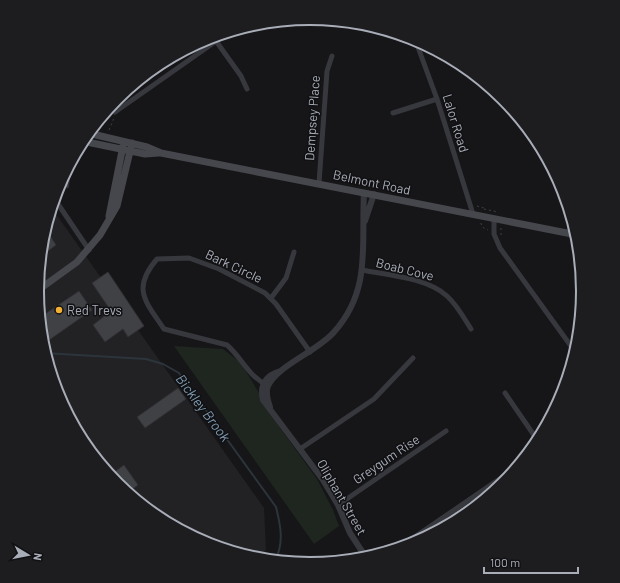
<svg xmlns="http://www.w3.org/2000/svg" width="620" height="583" viewBox="0 0 620 583" font-family="Barlow,sans-serif">
<style>
.built{fill:#222225}
.green{fill:#1e261f}
.lines{fill:none;stroke-linecap:round;stroke-linejoin:round}
.stream{stroke:#2c353c;stroke-width:2}
.building{fill:#404145;stroke:#303034}
.path{stroke:#3d3f44;stroke-width:1;stroke-dasharray:2 3;stroke-linecap:butt}
.minor{stroke:#37383d;stroke-width:5}
.tertiary{stroke:#37383d;stroke-width:6}
.secondary{stroke:#45474d;stroke-width:7}
.poi-dot{fill:#f2b134;stroke:#111113;stroke-width:1.5}
.labels{text-anchor:middle;stroke-width:3;stroke-linejoin:round;paint-order:stroke}
.street-label{font-size:13px;fill:#a8adb8;stroke:#111113}
.poi-label{font-size:13px;fill:#a8adb8;stroke:#111113;text-anchor:start}
.water-label{font-size:14px;font-style:italic;fill:#7f9bb3;stroke:#111113}
.rim{fill:none;stroke:#a8adb8;stroke-width:2}
</style>
<rect width="100%" height="100%" fill="#161618"/>
<path class="built" d="M51,207L264,508L266,550L260,560L205,544L158,519L116,485L82,443L57,396L42,345L37,291L42,238Z"/>
<path class="green" d="M174,346L223,349L241,363L280,428L317,479L333,510L339,526L314,544Z"/>
<g class="lines">
<path class="stream" d="M44,353L146,359L163,364L179,373L276,507C281,527 284,543 275,561"/>
</g>
<path class="building" d="M73,158L68,188L58,186L72,159Z
M45,228L56,245L40,257L42,238Z
M108,272L144,326L128,337L123,329L105,342L93,325L111,311L92,283Z
M79,291L92,310L42,345L39,318Z
M178,388L186,399L145,428L137,417Z
M124,465L138,485L127,493L109,476Z"/>
<g class="lines">
<path class="path" d="M109,130L114,118
M477,206L484,208
M484,209L498,212
M481,223L482,227L488,230
M501,235V226"/>
<path class="minor" d="M415,39L437,99L473,214
M216,41L241,76L247,89
M115,112L229,32
M393,113L437,99
M319,183L327,71L332,56
M54,198L89,250
M494,219V234L500,248L576,353
M362,270C388,275 428,278 447,296C457,305 464,318 471,329
M271,298L286,278L294,252
M267,385C248,376 242,358 227,345L164,329C146,302 131,289 157,259L189,258L219,269L265,293L276,304L310,352
M505,393L538,441
M300,449L374,399L413,358
M338,505L446,431
M397,549L520,465"/>
<path class="tertiary" d="M365,221L374,194
M281,371C267,375 259,384 263,400L323,480L338,505L350,533L367,559
M270,407C268,401 265,393 268,386C278,365 318,351 334,332C372,290 361,244 364,193"/>
<path class="secondary" d="M88,133L147,147L161,153L577,235
M82,141L145,154L159,153
M109,216L123,146
M37,291L77,262L100,235L117,206L132,143"/>
</g>
<circle class="poi-dot" cx="59" cy="310" r="4"/>
<g class="labels">
<g class="street-label">
<text transform="translate(312 118) rotate(-86)" y="5">Dempsey Place</text>
<text transform="translate(456 123) rotate(73)" y="5">Lalor Road</text>
<text transform="translate(372 182) rotate(12)" y="5">Belmont Road</text>
<text transform="translate(234 266) rotate(25)" y="5">Bark Circle</text>
<text transform="translate(405 269) rotate(14)" y="5">Boab Cove</text>
<text transform="translate(386 459) rotate(-34)" y="5">Greygum Rise</text>
<text transform="translate(342 497) rotate(60)" y="5">Oliphant Street</text>
</g>
<g class="poi-label">
<text x="67" y="315">Red Trevs</text>
</g>
<g class="water-label">
<text transform="translate(203 408) rotate(53)" y="5">Bickley Brook</text>
</g>
</g>
<path d="M0 0H620V583H0ZM44 291a266 266 0 1 1 532 0a266 266 0 1 1-532 0Z" fill="#1d1d20" fill-rule="evenodd"/>
<path class="rim" d="M44 291a266 266 0 1 1 532 0a266 266 0 1 1-532 0Z"/>
<g transform="translate(28 555) rotate(100)" stroke="#111113" stroke-width="3" paint-order="stroke">
<path d="M0-3L7 15L0 10L-7 15Z" fill="#a8adb8"/>
<text y="-6" font-size="11" font-weight="bold" text-anchor="middle" fill="#a8adb8">N</text>
</g>
<path d="M484 567v6h94v-6" fill="none" stroke="#a8adb8" stroke-width="2"/>
<text x="490" y="567" font-size="12" fill="#a8adb8" stroke="#111113" stroke-width="3" paint-order="stroke">100 m</text>
</svg>
